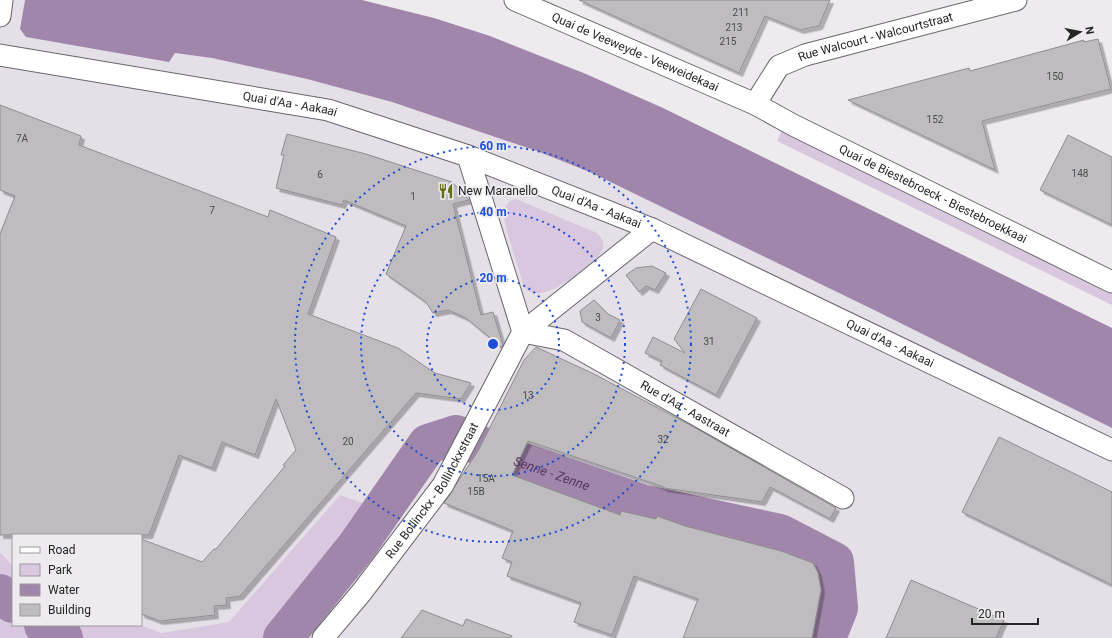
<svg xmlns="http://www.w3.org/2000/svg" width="1112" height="638" viewBox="0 0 1112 638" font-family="Roboto,sans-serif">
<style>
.built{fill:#e5dfe8}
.green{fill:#d9c7df}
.water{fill:#a186ab}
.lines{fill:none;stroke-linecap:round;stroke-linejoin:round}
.river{stroke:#a186ab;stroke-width:40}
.building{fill:#bebcbe;stroke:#8f8d90;filter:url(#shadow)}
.minor-casing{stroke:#686669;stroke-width:23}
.minor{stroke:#fff;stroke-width:21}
.ring{fill:none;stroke:#1d4ed8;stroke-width:2;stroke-dasharray:2 4}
.labels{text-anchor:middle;stroke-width:3.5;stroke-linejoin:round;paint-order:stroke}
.number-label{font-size:10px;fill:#4b4b4c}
.street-label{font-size:12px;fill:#252526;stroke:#edebee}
.poi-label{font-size:12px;fill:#252526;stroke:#edebee;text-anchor:start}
.water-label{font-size:13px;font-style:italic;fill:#583365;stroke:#edebee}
.centre{fill:#1d4ed8;stroke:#edebee;stroke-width:2}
.ring-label{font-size:12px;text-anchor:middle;font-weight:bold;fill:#1d4ed8;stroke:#edebee;stroke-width:3.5;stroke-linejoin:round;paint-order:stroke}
</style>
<defs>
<filter id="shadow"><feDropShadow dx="3.5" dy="3.5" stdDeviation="0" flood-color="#0004"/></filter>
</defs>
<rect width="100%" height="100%" fill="#edebee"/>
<path class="built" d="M0,0H25L20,29L169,61L175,53L212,58L307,79L392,102L537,151L592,173L688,218L1112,428V638H305L344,592L398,515L340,495L229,622L162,633L139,625H141V535H13V566L0,552Z"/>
<path class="green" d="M783,128L1112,290V305L777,141Z
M516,199L597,233C606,242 605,249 597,258C581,270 542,308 524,287C519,268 504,229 504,212C505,205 509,200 516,199Z
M340,495L398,515L344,592L305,638H0V552L13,566V625H139L162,633L229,622Z"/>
<path class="water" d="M25,0H362L434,18L490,36L586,74L663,108L1112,328V428L874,310L592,173L537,151L392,102L307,79L212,58L175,53L169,62L26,37L20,29Z"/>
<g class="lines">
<g class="river">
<path d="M0,594L13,603"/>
<path d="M44,625L63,638"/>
<path id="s1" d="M283,638L357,546L428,444L456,435L503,456L641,504L780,534L834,562L838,608L826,638"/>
</g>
</g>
<path class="building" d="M579,0H830L819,26L800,30L765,16L739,73Z
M1098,39L1111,89L982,121L995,170L848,100L969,68L970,71L1084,40V42Z
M0,105L81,136L79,145L268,217L270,210L336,237L308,314L398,348L435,373L471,383L461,399L416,393L240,596L226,598L227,605L214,606L215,615L160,621L141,614V539L202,562L214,549H216L285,466L283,465L296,450L276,399L255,455L222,442L212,468L179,455L149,535H0V234L15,196L0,190Z
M287,134L366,154L452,182L469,200L453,204L481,315L493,312L503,345L501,347L466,318L448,310L433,313L426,302L386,274L406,226L344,200L342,205L276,188L284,155H281Z
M1068,135L1112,157V225L1040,190Z
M652,266L666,273L655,290L646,286L639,292L626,275L636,268Z
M701,289L757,318L716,395L660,365L662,361L645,353L653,337L685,353L674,339Z
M594,300L608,314L620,320L611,338L582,322L580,311Z
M536,347L594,374L692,426L836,508L830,519L770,487L762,502L664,488V487L528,441L512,475L620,515L621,511L656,519L657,516L685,526L781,551L813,563L818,573L821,590L812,638H683L698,599L634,576L612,635L574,622L581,603L507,576L512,562L502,558L513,531L444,503L478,451L524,360Z
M999,437L1112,492V585L962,512Z
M911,580L1004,620L996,638H886Z
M422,610L463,626L466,619L512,636L511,638H401Z"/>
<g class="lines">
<defs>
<g id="minor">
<path id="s2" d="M515,0L755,104L793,125L1112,282"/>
<path d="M0,16L2,0"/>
<path id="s3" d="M0,55L328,110L468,156L652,229L1112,450"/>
<path id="s4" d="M755,104L779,66L805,55L1016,0"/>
<path d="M468,156L523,332"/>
<path id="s5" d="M523,332L564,340L843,498"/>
<path id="s6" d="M323,638L361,593L443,485L523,332L652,229"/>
</g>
</defs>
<use href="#minor" class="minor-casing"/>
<use href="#minor" class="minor"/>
</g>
<g class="ring">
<circle cx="493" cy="344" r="66"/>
<circle cx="493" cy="344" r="132"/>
<circle cx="493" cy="344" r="198"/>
</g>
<defs>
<symbol id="restaurant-bare" viewBox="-9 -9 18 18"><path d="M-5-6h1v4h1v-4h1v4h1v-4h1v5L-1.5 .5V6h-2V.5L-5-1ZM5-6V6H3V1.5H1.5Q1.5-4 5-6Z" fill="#656e16" stroke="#edebee" stroke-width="2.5" paint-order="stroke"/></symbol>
</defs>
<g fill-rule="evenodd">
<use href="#restaurant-bare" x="435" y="180" width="22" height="22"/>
</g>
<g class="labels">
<g class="number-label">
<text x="741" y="16">211</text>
<text x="734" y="31">213</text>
<text x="728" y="45">215</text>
<text x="1055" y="80">150</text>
<text x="935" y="123">152</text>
<text x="22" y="142">7A</text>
<text x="1080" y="177">148</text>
<text x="320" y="178">6</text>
<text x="413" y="200">1</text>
<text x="212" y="214">7</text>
<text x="598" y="321">3</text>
<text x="709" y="345">31</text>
<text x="528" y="399">13</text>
<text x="663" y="443">32</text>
<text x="348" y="445">20</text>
<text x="486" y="482">15A</text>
<text x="476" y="495">15B</text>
</g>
<g class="street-label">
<text dy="4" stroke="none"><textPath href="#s4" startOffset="146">Rue Walcourt - Walcourtstraat</textPath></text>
<text dy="4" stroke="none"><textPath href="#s2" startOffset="131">Quai de Veeweyde - Veeweidekaai</textPath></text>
<text dy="4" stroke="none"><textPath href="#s3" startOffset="294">Quai d'Aa - Aakaai</textPath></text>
<text dy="4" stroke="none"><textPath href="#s2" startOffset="461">Quai de Biestebroeck - Biestebroekkaai</textPath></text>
<text dy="4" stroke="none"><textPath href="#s3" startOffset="618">Quai d'Aa - Aakaai</textPath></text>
<text dy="4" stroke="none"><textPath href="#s3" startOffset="942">Quai d'Aa - Aakaai</textPath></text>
<text dy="4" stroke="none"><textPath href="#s5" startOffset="181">Rue d'Aa - Aastraat</textPath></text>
<text dy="4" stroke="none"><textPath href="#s6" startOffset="184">Rue Bollinckx - Bollinckxstraat</textPath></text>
</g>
<g class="poi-label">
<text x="458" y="195">New Maranello</text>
</g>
<g class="water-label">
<text dy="5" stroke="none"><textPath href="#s1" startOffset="375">Senne - Zenne</textPath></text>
</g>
</g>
<circle cx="493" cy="344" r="6" class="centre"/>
<g class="ring-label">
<text x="493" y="150">60 m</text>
<text x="493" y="216">40 m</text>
<text x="493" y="282">20 m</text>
</g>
<rect x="12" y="534" width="130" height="92" fill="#edebee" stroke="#9d9c9e"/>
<rect x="20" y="547" width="20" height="6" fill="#ffffff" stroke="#9d9c9e"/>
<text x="48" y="554" font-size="12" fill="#252526">Road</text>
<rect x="20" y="564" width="20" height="12" fill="#d9c7df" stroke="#9d9c9e"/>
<text x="48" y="574" font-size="12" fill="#252526">Park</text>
<rect x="20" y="584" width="20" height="12" fill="#a186ab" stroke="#9d9c9e"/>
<text x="48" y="594" font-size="12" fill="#252526">Water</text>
<rect x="20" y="604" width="20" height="12" fill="#bebcbe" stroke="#9d9c9e"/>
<text x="48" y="614" font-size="12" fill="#252526">Building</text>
<g transform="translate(1080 32) rotate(80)" stroke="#edebee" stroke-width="3" paint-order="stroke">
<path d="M0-3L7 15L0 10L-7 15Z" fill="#252526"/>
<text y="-6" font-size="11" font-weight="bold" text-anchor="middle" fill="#252526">N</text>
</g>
<path d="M972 618v6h66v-6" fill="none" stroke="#252526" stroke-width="2"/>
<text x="978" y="618" font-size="12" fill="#252526" stroke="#edebee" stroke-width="3" paint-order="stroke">20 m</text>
</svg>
